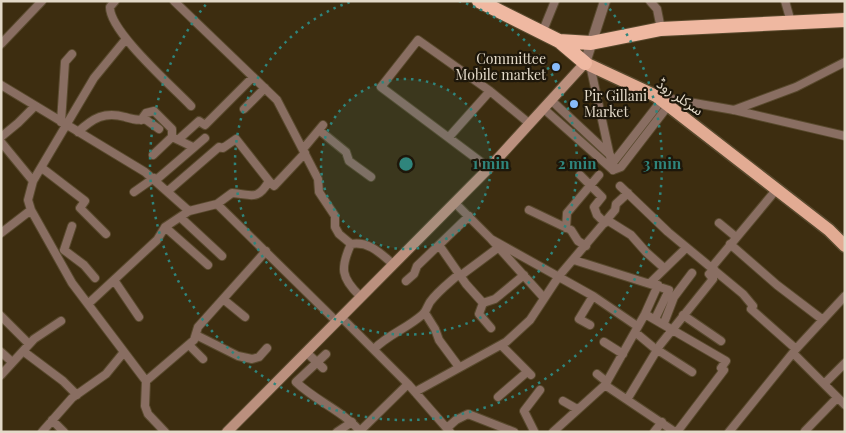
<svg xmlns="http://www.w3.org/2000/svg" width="846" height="433" viewBox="0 0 846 433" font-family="'Playfair Display','Noto Sans Arabic',serif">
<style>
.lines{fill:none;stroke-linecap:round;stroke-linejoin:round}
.minor-casing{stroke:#58492d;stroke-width:10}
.tertiary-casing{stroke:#58492d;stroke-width:12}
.secondary-casing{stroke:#58492d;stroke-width:12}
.primary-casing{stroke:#58492d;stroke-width:15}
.trunk-casing{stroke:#58492d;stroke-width:16}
.minor{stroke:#896e62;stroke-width:8}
.tertiary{stroke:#896e62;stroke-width:10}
.secondary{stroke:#bb907e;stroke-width:10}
.primary{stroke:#e2ab93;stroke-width:12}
.trunk{stroke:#efb8a1;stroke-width:14}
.ring{fill:none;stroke:#2f857c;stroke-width:2.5;stroke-dasharray:2.5 5}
.poi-dot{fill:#87bbfb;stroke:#1e170a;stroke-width:2}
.labels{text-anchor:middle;stroke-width:4.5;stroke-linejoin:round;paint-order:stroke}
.poi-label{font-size:14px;fill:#e3d9c8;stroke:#1e170a;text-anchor:end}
.street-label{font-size:14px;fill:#e3d9c8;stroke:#1e170a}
.centre{fill:#2f857c;stroke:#1e170a;stroke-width:2.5}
.ring-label{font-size:15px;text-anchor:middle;font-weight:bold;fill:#2f857c;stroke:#1e170a;stroke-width:4.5;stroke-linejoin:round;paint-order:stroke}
</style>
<rect width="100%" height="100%" fill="#3d2d10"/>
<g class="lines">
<defs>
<path id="minor" d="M115,1L110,7C109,31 173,87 191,106
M174,1L277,100L318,179L319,192L335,216V227L339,234L351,244C369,241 380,253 393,264
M650,1L657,9L661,29
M785,1L791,22
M542,33L555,1
M126,39L94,78L33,181L28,200L31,210L72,283L146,381L145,406L148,414L165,432
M1,44L42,1
M590,65L613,170
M1,85L145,172L189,211
M660,97L734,110L845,136
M552,101L610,155
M244,109L265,88
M544,109L613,170
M734,110L796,87L845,62
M141,120L146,113L154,111L172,129V137
M61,122L65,62L72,54
M319,130L346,152L349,161L371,177
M78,132C93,118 105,111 125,117C133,119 137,121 145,119L159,129
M1,137L18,123L35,106
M449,137L490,91
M179,139L199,121L205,125L253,77
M1,142L33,181
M303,149L323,125
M153,155L172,137L193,147
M612,164L661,101
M42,168L85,201L80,208L106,234
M489,168L381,87L418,40L490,91L530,124
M613,170L621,167L668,106
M580,175L602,197L594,207L597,215L605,223
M156,180L205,138
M620,186L668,232L743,294L753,306L751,309L796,349
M168,191L219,147L223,148L236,139L269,181
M134,192L154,178
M455,203L491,239L544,298
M217,204L336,321
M529,210L571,230L578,241L586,246
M180,217L222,256
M607,220L631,235L646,252L664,268
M719,223L736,237
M72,226L64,250L84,265L95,278
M165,227L208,265
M566,228L567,213L599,175
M1,233L31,210
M491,239L593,296L637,326
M351,244C340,268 341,278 360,296
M730,244L777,285L823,320
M439,245L466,284L483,303
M574,260L669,290L655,319
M712,267L776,190
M460,276L499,247
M114,280L139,317
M406,281L414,274L417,266L469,216
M650,283L686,248
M223,299L245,317
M483,303L495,299L524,275
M483,303L479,314L491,328
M88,304L157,240L165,227L189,211L217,204L232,193C251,194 257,202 269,181L274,186L305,153
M425,313L435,329L439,340L459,367
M645,314L726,361L721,368L724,370L677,432
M683,315L721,341
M1,316L29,344
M341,317L408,384L450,432
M664,323L674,297L692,273
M590,325L579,319L593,296
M635,332L653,347L692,372
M196,335L238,356L252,359L259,357L267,348
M604,342L623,354
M189,345L203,359
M501,345L531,375
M374,349C389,334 406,329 422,315C426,312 427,307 430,302C438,291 449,283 459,274
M23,351L63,381L77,395
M1,352L12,362
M306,352L323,368
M793,353L845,405
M326,354L296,382C316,401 343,411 361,432
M597,374L607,382
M1,375L34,339L61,321
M146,381L194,340L198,327L266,251
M824,384L845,363
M605,385L675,432
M415,392L506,342L530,320L559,276L615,210L616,204L628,193
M498,397L527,372
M628,398L660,345L713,279L709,274L714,269
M563,401L577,409
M52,420L64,432
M447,428L456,420L468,414L514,432
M360,431L408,384
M534,431L524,411L540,390
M805,431L837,398
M42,432L72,398L106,374L124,352
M337,432L352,422
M553,432L605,385L645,314L658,285
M654,432L662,422
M729,432L796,349L845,296"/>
<path id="tertiary" d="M585,63L605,1"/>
<path id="secondary" d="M227,432L489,168L585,63"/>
<path id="primary" d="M585,63L656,96L829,230L845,246"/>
<path id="trunk" d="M479,1L559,41L585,63
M559,41L591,43L661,29L845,20"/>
</defs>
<use href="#minor" class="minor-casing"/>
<use href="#tertiary" class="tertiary-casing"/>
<use href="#secondary" class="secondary-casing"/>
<use href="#primary" class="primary-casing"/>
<use href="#trunk" class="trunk-casing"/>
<use href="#minor" class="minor"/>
<use href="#tertiary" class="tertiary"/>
<use href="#secondary" class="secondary"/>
<use href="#primary" class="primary"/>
<use href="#trunk" class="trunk"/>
</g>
<circle cx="406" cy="164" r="85" fill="#2f857c" fill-opacity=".12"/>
<g class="ring">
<circle cx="406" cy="164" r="85"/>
<path d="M459 1A171 171 0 1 1 353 1"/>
<path d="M605 3A256 256 0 1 1 207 3"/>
</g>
<g class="poi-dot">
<circle cx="556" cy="67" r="5"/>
<circle cx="574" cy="104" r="5"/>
</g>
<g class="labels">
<g class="poi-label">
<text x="546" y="64">Committee<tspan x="546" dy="16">Mobile market</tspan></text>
<text x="584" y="101" text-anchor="start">Pir Gillani<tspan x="584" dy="16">Market</tspan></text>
</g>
<g class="street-label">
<text transform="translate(680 97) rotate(35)" y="5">سرکلر روڈ</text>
</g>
</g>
<circle cx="406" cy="164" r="8" class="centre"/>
<g class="ring-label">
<text x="491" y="169">1 min</text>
<text x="577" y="169">2 min</text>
<text x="662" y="169">3 min</text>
</g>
<rect width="846" height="433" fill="none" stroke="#e3d9c8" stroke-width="5"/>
</svg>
